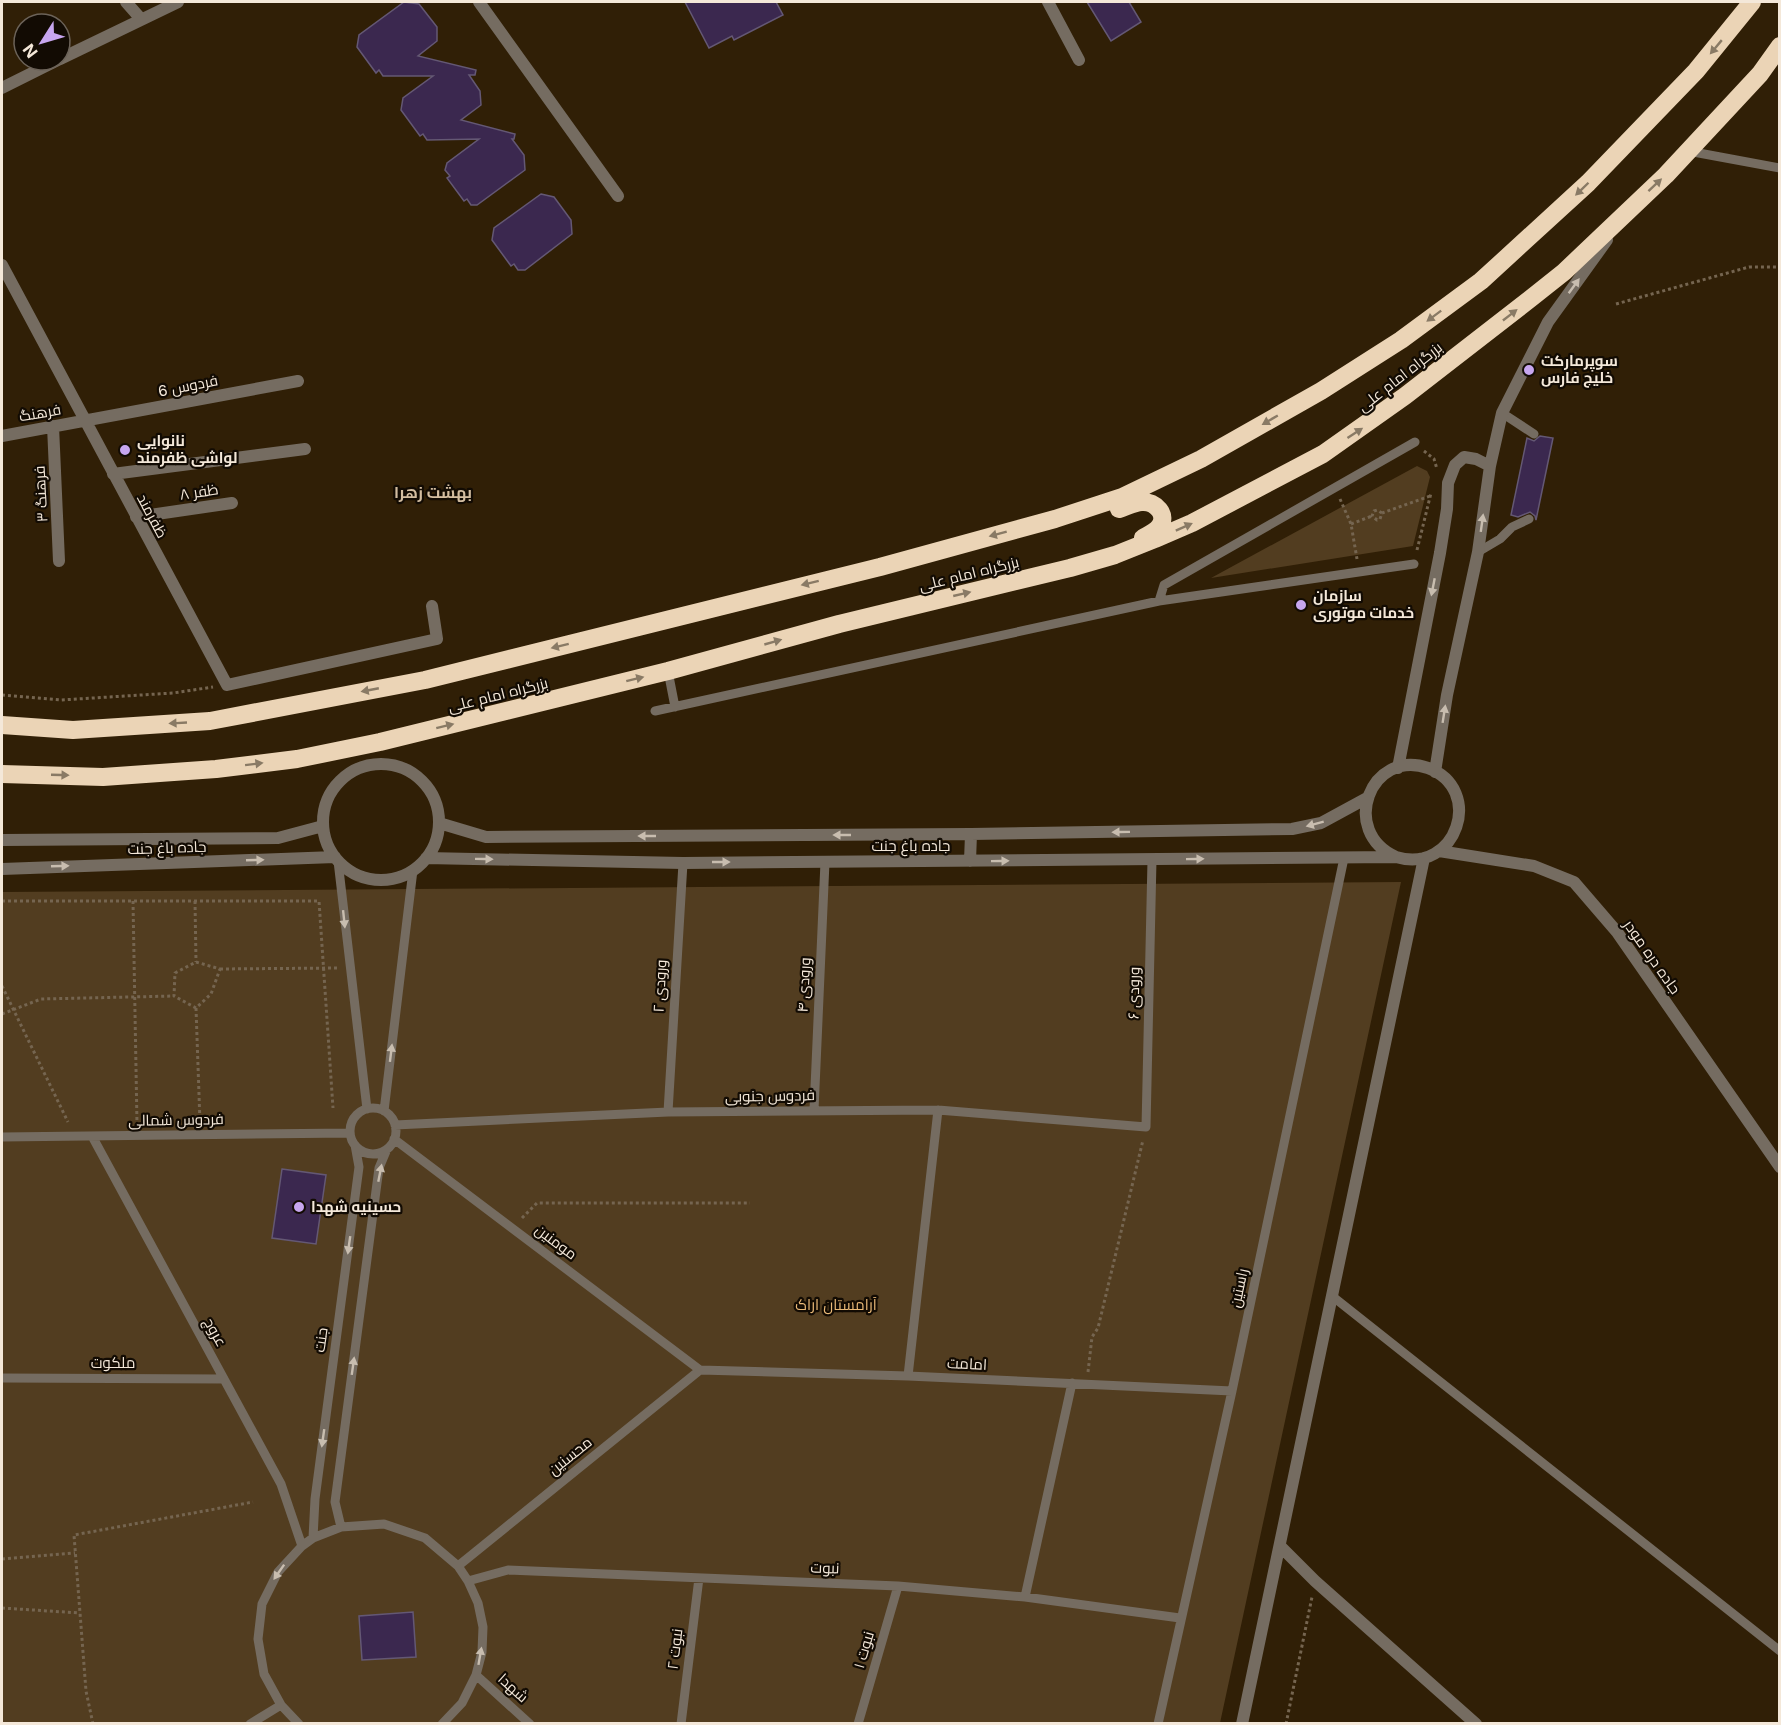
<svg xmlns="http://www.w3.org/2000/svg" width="1781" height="1725" viewBox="0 0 1781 1725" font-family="Inter,Cairo,sans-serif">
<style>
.green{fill:#523d20}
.building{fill:#3b284f;stroke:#645874;stroke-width:1.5}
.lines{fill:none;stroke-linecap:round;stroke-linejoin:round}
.path{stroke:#756550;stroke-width:3;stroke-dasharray:3 3;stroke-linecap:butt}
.lane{stroke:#756c61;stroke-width:9}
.street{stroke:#756c61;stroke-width:12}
.highway{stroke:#ebd4b6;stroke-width:18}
.oneway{fill:#897a65}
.oneway2{fill:#c8bdaf}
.poi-dot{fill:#c7a6ef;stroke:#120b03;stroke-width:2}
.labels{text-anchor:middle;stroke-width:4.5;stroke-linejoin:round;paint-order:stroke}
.poi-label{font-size:15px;font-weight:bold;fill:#f4e8d9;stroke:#120b03;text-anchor:start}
.street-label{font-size:15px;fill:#f4e8d9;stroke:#120b03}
.park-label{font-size:15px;fill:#ecbb79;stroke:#120b03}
.neighbourhood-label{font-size:16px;font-weight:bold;fill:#d3bda0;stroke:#120b03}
</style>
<rect width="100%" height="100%" fill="#301f06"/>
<path class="green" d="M1417,466L1427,471L1430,477L1413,546L1211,578Z
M1401,882L1220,1723H2V892Z"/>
<path class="building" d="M404,2L419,4L437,27V41L418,56L476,70L475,75H469L480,91L481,105L461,120L515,134L514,139H512L524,155L525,170L477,205H471L467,199L464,201L447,178L450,176L445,170L447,163L479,139L427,140L423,134L420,136L401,110L403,98L433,76H383L379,70L376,73L357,47L359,35Z
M685,2H776L783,15L734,40L732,36L709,48Z
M1087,2H1129L1141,22L1111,41Z
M541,194L554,197L571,220L572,234L525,270H518L514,264L511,266L492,240L494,228Z
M1540,436L1553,438L1536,520L1535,516L1530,512L1518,517L1511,515L1527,438L1534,441Z
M282,1169L326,1175L316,1244L272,1238Z
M413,1612L416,1657L362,1660L359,1616Z"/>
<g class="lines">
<path class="path" d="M1616,304L1749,267H1780
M1424,451L1434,459L1437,469
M1340,499L1351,524L1357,559
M1382,513L1377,510L1374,511L1372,516L1377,520L1380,519L1382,513L1430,496
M1351,524L1372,516
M1417,550L1431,493
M2,695L61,700L173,693L213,687
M2,901H319L333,1108
M133,901L137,1124
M195,901L196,962
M196,962L220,969L211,994L196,1008L174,996L175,973Z
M220,969L338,968
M2,986L68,1122
M196,1008L200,1123
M2,1014L41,999L174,996
M522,1218L537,1203H750
M1088,1372L1092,1337L1098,1328L1143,1140
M2,1559L75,1553
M2,1608L80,1613
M93,1724L86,1691L74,1535L253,1502
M1286,1724L1312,1597"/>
<path class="lane" d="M1688,151L1780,168
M1502,413L1534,434
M1478,552L1500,539L1512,527L1529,519
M1159,601L1164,585L1415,442
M668,671L675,707
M655,711L1159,601L1414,564
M338,861L367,1109
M350 1131a23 23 0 1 1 46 0a23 23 0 1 1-46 0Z
M814,1110L825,862
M384,1111L413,870
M668,1112L683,863
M395,1125L668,1112L938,1110L1146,1127L1152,860
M92,1136L281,1484L302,1546
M2,1137L350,1133
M394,1139L700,1370
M1332,1296L1780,1651
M700,1370L908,1376L1232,1391
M908,1376L938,1110
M2,1378L224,1379
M341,1527L335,1502L379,1168L387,1149
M313,1538L315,1499L359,1167L355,1145
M458,1566L700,1370
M468,1581L508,1570L898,1586L1025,1597L1180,1618
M1025,1597L1072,1383
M476,1675L530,1724
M250,1724L281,1705
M299,1724L281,1705L264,1674L258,1639L262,1604L278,1572L302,1546L313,1538L341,1527L384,1524L425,1538L458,1566L468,1581L478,1603L483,1627L482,1652L476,1675L462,1703L442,1724
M681,1724L699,1578
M858,1724L898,1586
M1158,1724L1232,1391L1344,858"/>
<path class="street" d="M126,2L141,19
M479,2L618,196
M1048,2L1079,60
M60,59L178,2
M2,88L58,60
M2,265L227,685L437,639L432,606
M53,426L59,561
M2,436L298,381
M113,474L305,449
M136,517L232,503
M323 822a58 58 0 1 1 116 0a58 58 0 1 1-116 0Z
M1398,768L1440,553L1447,509L1448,483L1455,465L1464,457L1476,459L1490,466
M1435,772L1447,695L1478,552L1490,466L1502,413L1548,322L1607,240
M439,823L486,837L971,834L1292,829L1321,823L1367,798
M2,840L278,838L323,826
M1439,851L1534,866L1574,882L1617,932L1780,1167
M426,858L683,863L1396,857C1457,875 1485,789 1428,768C1370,748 1339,832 1396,857
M970,861L971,834
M2,869L335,857
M1280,1546L1315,1581L1476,1724
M1242,1724L1424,858"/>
<path class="highway" d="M1119,509C1126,507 1135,502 1142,502C1155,501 1169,515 1159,527C1155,532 1148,535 1143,538
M2,725L73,730L210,721L425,680L880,567L1055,519L1122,497L1201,459L1321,391L1401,340L1481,281L1588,183L1696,71L1752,2
M2,774L103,777L216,769L297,759L380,742L668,671L839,624L1070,568L1115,555L1155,539L1192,523L1323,454L1405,396L1530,299L1564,272L1666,175L1760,74L1780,46"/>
</g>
<defs><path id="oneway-solid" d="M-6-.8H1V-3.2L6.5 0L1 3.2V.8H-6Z" transform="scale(1.5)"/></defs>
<g class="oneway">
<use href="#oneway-solid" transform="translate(1716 47) rotate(130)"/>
<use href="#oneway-solid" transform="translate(1655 185) rotate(-43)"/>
<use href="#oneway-solid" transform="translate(1582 189) rotate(136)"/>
<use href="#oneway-solid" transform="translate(1510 315) rotate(-38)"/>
<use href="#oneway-solid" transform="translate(1434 316) rotate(143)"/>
<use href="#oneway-solid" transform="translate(1270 420) rotate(150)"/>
<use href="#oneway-solid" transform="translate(1355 433) rotate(-33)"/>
<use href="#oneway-solid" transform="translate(1184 527) rotate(-24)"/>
<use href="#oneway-solid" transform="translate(998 534) rotate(165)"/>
<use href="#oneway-solid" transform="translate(810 583) rotate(166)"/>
<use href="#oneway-solid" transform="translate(962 594) rotate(-13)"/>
<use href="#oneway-solid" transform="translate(773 642) rotate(-16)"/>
<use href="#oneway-solid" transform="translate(560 646) rotate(166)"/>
<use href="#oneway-solid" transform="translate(635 679) rotate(-14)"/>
<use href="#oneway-solid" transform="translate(370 690) rotate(169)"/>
<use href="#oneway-solid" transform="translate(178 723) rotate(177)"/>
<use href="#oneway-solid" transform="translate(445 726) rotate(-14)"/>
<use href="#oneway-solid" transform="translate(254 764) rotate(-7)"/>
<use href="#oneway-solid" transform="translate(60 775) rotate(2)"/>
</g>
<g class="oneway2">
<use href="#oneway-solid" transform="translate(1574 286) rotate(-54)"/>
<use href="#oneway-solid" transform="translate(1482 523) rotate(-82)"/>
<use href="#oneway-solid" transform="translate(1433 587) rotate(101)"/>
<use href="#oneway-solid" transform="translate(1444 714) rotate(-81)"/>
<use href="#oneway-solid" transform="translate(1315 824) rotate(165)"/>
<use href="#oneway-solid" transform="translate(1121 832) rotate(179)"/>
<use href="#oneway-solid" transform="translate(842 835) rotate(180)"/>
<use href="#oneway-solid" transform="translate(647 836) rotate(180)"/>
<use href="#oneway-solid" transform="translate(484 859) rotate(1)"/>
<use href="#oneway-solid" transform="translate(1195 859) rotate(-1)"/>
<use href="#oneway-solid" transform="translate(255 860) rotate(-2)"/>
<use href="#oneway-solid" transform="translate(1000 861) rotate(-1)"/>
<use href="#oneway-solid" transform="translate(721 862)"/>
<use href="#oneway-solid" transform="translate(60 866) rotate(-2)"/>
<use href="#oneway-solid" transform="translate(344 919) rotate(84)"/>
<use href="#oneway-solid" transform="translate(391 1053) rotate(-83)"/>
<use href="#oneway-solid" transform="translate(380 1173) rotate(-79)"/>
<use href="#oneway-solid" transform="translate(349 1245) rotate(98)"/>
<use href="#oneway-solid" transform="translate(353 1366) rotate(-82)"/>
<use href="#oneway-solid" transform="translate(323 1438) rotate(98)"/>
<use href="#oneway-solid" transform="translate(279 1572) rotate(125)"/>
<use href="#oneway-solid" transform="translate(480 1656) rotate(-80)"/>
</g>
<g class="poi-dot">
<circle cx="1529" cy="370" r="6"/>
<circle cx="125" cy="450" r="6"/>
<circle cx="1301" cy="605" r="6"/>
<circle cx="299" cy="1207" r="6"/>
</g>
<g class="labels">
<g class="poi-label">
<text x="1541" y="366">سوپرمارکت<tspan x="1541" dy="17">خلیج فارس</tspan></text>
<text x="137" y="446">نانوایی<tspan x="137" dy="17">لواشی ظفرمند</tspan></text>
<text x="1313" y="601">سازمان<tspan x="1313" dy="17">خدمات موتوری</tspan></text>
<text x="311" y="1212">حسینیه شهدا</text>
</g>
<g class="street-label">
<text transform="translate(1400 377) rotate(-38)" y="5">بزرگراه امام علی</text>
<text transform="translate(188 386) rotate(-11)" y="5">فردوس 6</text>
<text transform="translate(40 413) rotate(-10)" y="5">فرهنگ</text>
<text transform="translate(199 492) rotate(-8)" y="5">ظفر ۸</text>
<text transform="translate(41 494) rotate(-93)" y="5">فرهنگ ۳</text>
<text transform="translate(152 516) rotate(62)" y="5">ظفرمند</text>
<text transform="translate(969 574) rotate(-14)" y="5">بزرگراه امام علی</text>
<text transform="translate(498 695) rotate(-14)" y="5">بزرگراه امام علی</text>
<text x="911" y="851">جاده باغ جنت</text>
<text transform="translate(167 848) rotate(-2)" y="5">جاده باغ جنت</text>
<text transform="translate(1652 957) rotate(55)" y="5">جاده دره مودر</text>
<text transform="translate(804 985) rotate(-87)" y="5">ورودی ۴</text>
<text transform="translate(660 986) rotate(-87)" y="5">ورودی ۲</text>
<text transform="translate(1134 993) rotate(-89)" y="5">ورودی ۶</text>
<text transform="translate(770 1096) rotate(-1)" y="5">فردوس جنوبی</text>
<text transform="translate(176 1120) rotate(-1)" y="5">فردوس شمالی</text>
<text transform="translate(556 1242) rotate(37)" y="5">مومنین</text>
<text transform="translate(1239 1288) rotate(-78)" y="5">راستین</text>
<text transform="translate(215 1332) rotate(61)" y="5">عروج</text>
<text transform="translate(321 1340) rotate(-82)" y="5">جنت</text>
<text x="113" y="1368">ملکوت</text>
<text transform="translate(967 1364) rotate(3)" y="5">امامت</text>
<text transform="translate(570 1456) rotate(-39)" y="5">محسنین</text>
<text transform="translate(825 1568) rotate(2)" y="5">نبوت</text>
<text transform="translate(675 1649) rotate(-83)" y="5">نبوت ۲</text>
<text transform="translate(864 1650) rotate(-74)" y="5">نبوت ۱</text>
<text transform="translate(513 1688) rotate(42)" y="5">شهدا</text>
</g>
<g class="park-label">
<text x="836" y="1310">آرامستان اراک</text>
</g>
<g class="neighbourhood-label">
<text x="433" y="498">بهشت زهرا</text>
</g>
</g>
<rect width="1781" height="1725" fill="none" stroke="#f4e8d9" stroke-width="6"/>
<g transform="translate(42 42) rotate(233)"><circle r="28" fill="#120b03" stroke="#6c6359" stroke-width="1.5"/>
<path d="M0-4.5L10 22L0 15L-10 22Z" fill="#c7a6ef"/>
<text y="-9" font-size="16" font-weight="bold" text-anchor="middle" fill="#f4e8d9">N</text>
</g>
</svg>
